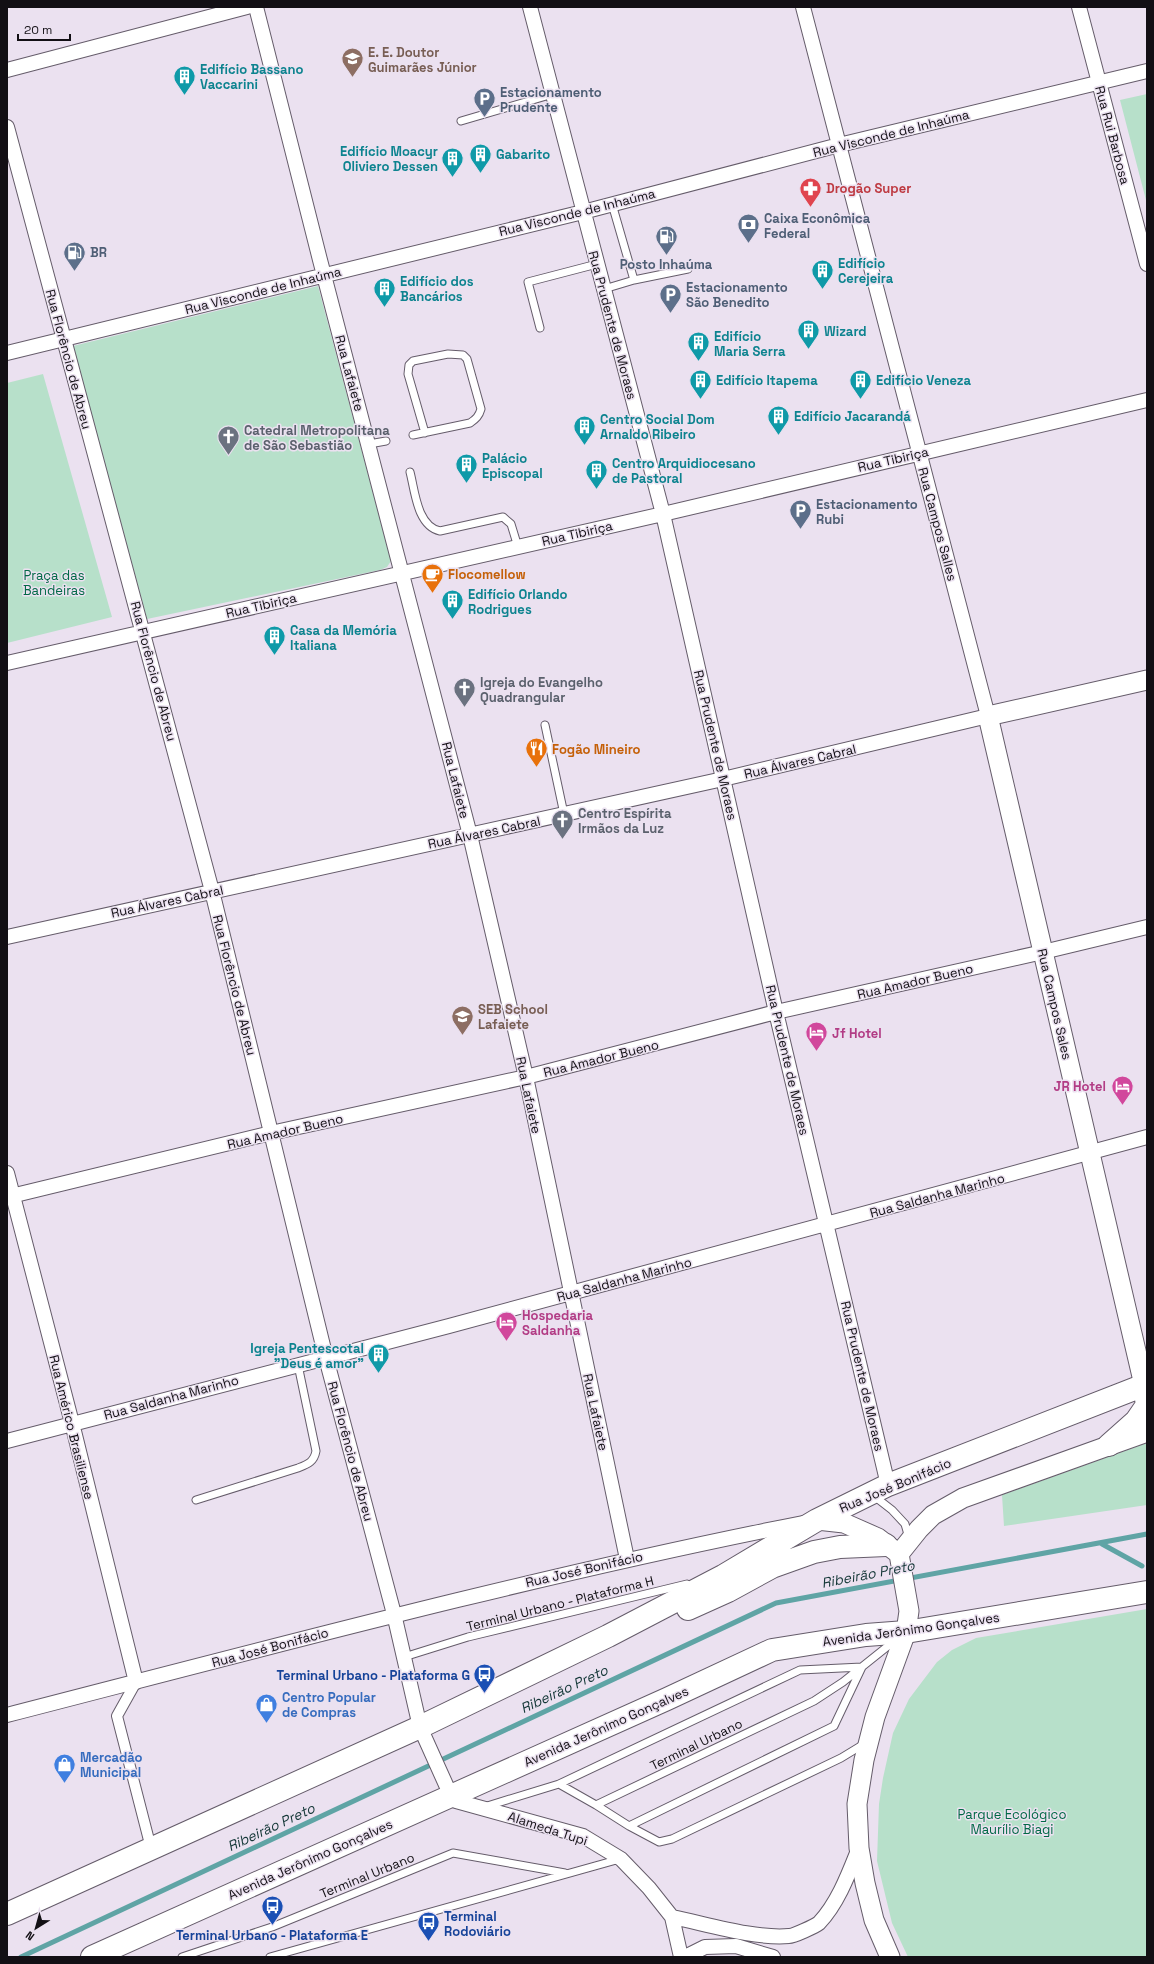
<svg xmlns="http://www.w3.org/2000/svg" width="1154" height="1964" viewBox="0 0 1154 1964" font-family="'Space Grotesk',sans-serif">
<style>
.green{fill:#b7e0ca}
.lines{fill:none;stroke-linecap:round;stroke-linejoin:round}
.stream{stroke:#5fa4a5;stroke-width:5}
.service-casing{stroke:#655c6a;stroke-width:9}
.pedestrian-casing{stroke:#655c6a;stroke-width:12}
.minor-casing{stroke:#655c6a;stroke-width:16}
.secondary-casing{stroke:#655c6a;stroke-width:21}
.primary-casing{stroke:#655c6a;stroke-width:24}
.service{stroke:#fff;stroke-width:7}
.pedestrian{stroke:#fff;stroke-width:10}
.minor{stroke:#fff;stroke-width:14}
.secondary{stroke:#fff;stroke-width:19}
.primary{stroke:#fff;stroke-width:22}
.labels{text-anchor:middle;stroke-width:3;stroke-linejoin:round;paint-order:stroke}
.education-label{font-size:13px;font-weight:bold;fill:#785e54;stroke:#ebe1f0;text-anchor:start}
.culture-label{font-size:13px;font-weight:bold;fill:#0d838f;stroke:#ebe1f0;text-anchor:start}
.service-label{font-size:13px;font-weight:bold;fill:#4e5e75;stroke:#ebe1f0;text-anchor:start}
.street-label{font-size:13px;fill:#120f14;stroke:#ebe1f0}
.health-label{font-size:13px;font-weight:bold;fill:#be3a42;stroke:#ebe1f0;text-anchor:start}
.worship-label{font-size:13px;font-weight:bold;fill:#5b616d;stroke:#ebe1f0;text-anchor:start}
.food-label{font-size:13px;font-weight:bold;fill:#c56008;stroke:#ebe1f0;text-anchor:start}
.park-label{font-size:13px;fill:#016946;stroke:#ebe1f0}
.hotel-label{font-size:13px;font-weight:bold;fill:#b23c85;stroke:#ebe1f0;text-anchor:start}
.transit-label{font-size:13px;font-weight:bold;fill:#164399;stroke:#ebe1f0;text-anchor:end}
.shop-label{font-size:13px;font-weight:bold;fill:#366cbe;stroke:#ebe1f0;text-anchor:start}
.water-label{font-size:14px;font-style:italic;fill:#143737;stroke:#ebe1f0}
</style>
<rect width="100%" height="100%" fill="#ebe1f0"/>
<path class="green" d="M1147,94V204L1120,100Z
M318,286L391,561L387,567L380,570L147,619L73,346Z
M43,374L112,617L7,643V383Z
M1147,1443V1505L1004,1526L1002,1495Z
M1147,1609V1957H908L892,1923L877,1861L879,1804L883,1778L893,1733L909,1699L937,1662L952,1650L976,1638Z"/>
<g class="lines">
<path class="stream" d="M1102,1544L1142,1566
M21,1957L776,1603L1147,1534"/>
<defs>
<path id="service" d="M461,121L553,94
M612,204L634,280
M604,289L634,280L688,269
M540,328L528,282L597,264
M413,435L470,423C476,419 479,416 481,409L467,359L463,355L448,354L413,361L409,365L408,374L425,433
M369,444L386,441
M410,472C415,491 417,526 440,531L503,517L511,524L518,547
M545,725L564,814
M874,1496L892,1510L905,1524L909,1538
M196,1500L298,1468C308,1464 314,1462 316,1451L298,1365
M404,1657L468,1637L687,1584
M559,1784L800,1670L862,1667L834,1726L629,1826L596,1805
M484,1807L559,1784L596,1805L814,1701L843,1682L898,1638
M629,1826L659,1842L672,1839L841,1758L864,1744
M182,1957L272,1927L453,1853L565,1873
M270,1957L620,1859"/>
<path id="pedestrian" d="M136,1682L117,1716L151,1848"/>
<path id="minor" d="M256,7L320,260L470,835L526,1077L627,1559
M530,7L663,514L776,1012L888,1485
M1079,7L1147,264
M7,70L247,7
M7,127L212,891L326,1358L394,1614L420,1727L451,1796L456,1801L583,1836L621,1859L649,1888L672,1917L681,1957
M7,353L583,212L839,145L1147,71
M7,663L663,514L1147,400
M7,937L723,779L988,716L803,7
M7,1173L72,1423L136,1682
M7,1197L271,1133L526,1077L776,1012L1043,952L1147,927
M7,1441L449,1326L1147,1137
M7,1715C271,1647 535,1576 803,1523
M672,1917C707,1924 754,1939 789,1936C794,1936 815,1926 819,1923C838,1903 849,1873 859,1848
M685,1957L705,1947L736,1946L773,1957"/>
<path id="secondary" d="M1144,1385L988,716L1147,680
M817,1520L844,1523L878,1538L899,1554L909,1611L906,1632L875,1717L864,1760L857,1804L859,1848L865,1883L874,1920L890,1957
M899,1554L919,1529L933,1515L963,1498L1147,1432"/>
<path id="primary" d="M1109,1445L1136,1421L1147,1405L1144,1385
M688,1609L728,1591L772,1567L814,1552L840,1547L886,1545
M7,1914L420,1727L608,1636L723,1576L817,1520L888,1485L1147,1384
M92,1957L667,1699L772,1650L866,1635L906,1632L1147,1592"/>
</defs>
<use href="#service" class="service-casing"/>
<use href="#pedestrian" class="pedestrian-casing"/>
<use href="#minor" class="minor-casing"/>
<use href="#secondary" class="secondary-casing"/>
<use href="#primary" class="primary-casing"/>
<use href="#service" class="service"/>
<use href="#pedestrian" class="pedestrian"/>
<use href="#minor" class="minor"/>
<use href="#secondary" class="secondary"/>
<use href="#primary" class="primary"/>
</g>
<defs>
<symbol id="school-pin" viewBox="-11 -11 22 30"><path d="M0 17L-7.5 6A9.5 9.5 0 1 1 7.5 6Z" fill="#8d6e63" stroke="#ebe1f0"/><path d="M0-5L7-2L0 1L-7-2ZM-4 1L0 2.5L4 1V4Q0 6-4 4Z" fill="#fff"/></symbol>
<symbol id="building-pin" viewBox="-11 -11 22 30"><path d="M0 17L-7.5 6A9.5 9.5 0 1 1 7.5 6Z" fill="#0f9aa8" stroke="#ebe1f0"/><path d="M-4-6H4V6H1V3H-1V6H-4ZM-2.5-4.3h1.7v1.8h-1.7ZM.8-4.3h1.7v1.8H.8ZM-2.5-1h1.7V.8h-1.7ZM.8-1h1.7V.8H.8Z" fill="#fff"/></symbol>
<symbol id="parking-pin" viewBox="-11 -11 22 30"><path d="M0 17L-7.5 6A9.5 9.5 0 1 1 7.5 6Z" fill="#5c6f8a" stroke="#ebe1f0"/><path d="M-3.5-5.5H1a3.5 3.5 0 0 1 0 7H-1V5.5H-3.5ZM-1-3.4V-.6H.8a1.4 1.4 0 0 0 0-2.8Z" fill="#fff"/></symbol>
<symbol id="pharmacy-pin" viewBox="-11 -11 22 30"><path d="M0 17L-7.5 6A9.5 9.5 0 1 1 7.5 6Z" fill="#e0444e" stroke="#ebe1f0"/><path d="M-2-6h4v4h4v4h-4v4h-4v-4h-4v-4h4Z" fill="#fff"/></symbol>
<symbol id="bank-pin" viewBox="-11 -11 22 30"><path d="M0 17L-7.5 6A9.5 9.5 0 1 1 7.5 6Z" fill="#5c6f8a" stroke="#ebe1f0"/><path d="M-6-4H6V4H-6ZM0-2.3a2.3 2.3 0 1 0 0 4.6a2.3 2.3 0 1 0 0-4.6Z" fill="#fff"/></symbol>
<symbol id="fuel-pin" viewBox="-11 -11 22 30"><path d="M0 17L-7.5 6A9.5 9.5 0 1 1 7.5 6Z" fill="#5c6f8a" stroke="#ebe1f0"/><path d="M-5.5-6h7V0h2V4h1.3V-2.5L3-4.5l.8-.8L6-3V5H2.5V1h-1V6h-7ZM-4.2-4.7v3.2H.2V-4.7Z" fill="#fff"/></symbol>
<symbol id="church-pin" viewBox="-11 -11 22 30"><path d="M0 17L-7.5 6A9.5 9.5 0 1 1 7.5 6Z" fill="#6b7280" stroke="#ebe1f0"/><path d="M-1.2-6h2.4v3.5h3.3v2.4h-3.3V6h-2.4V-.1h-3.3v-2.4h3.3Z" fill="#fff"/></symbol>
<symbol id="cafe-pin" viewBox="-11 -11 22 30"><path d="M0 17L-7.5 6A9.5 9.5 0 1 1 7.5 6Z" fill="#e8710a" stroke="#ebe1f0"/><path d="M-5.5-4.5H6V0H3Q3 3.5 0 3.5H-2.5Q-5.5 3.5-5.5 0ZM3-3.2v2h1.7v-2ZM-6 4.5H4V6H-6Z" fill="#fff"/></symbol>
<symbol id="restaurant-pin" viewBox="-11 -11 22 30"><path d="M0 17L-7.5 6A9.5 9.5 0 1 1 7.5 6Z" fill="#e8710a" stroke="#ebe1f0"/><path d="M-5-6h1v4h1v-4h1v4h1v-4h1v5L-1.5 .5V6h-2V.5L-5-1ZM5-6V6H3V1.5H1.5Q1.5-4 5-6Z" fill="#fff"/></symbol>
<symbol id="hotel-pin" viewBox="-11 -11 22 30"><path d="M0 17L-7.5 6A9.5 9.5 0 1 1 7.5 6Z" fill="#d1479c" stroke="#ebe1f0"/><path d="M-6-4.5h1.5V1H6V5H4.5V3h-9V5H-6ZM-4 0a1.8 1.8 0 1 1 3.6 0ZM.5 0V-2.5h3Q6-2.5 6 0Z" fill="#fff"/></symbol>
<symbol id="bus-pin" viewBox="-11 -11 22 30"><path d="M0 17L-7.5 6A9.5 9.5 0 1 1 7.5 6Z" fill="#1a4fb4" stroke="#ebe1f0"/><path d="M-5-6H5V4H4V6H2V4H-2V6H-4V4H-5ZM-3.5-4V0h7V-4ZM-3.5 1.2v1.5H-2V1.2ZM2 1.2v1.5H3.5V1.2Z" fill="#fff"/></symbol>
<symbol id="shop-pin" viewBox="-11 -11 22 30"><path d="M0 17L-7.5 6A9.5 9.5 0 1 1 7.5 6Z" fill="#3f7fe0" stroke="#ebe1f0"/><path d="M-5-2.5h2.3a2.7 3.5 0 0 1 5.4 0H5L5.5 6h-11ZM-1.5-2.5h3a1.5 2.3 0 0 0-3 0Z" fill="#fff"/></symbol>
</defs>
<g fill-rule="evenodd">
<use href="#school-pin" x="340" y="46" width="25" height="34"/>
<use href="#building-pin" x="172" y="64" width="25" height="34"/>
<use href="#parking-pin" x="472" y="86" width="25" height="34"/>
<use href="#building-pin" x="468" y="142" width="25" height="34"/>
<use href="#building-pin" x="440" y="146" width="25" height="34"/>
<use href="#pharmacy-pin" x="798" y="176" width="25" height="34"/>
<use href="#bank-pin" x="736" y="212" width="25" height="34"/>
<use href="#fuel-pin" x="654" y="224" width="25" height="34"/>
<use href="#fuel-pin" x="62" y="240" width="25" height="34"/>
<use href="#building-pin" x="810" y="258" width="25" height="34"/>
<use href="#building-pin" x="372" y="276" width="25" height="34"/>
<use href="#parking-pin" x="658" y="282" width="25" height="34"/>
<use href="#building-pin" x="796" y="318" width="25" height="34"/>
<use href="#building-pin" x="686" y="330" width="25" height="34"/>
<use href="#building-pin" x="688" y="368" width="25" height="34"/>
<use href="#building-pin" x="848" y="368" width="25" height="34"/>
<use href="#building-pin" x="766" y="404" width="25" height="34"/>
<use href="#building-pin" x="572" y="414" width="25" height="34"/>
<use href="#church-pin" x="216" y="424" width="25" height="34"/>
<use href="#building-pin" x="454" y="452" width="25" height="34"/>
<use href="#building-pin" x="584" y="458" width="25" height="34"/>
<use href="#parking-pin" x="788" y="498" width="25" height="34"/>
<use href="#cafe-pin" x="420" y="562" width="25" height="34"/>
<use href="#building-pin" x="440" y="588" width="25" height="34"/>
<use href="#building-pin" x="262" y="624" width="25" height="34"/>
<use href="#church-pin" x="452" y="676" width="25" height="34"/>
<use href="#restaurant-pin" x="524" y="736" width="25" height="34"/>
<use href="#church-pin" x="550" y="808" width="25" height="34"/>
<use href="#school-pin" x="450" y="1004" width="25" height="34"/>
<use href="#hotel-pin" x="804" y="1020" width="25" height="34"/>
<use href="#hotel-pin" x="1110" y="1074" width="25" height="34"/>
<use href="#hotel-pin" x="494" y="1310" width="25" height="34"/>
<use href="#building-pin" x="366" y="1342" width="25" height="34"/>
<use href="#bus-pin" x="472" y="1662" width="25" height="34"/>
<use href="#shop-pin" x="254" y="1692" width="25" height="34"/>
<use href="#shop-pin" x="52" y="1752" width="25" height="34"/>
<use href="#bus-pin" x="260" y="1894" width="25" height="34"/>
<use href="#bus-pin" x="416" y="1910" width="25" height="34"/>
</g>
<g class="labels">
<g class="education-label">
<text x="368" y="57">E. E. Doutor<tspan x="368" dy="15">Guimarães Júnior</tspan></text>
<text x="478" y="1014">SEB School<tspan x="478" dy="15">Lafaiete</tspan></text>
</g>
<g class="culture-label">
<text x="200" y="74">Edifício Bassano<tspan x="200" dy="15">Vaccarini</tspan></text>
<text x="438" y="156" text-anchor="end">Edifício Moacyr<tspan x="438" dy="15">Oliviero Dessen</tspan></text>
<text x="496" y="159">Gabarito</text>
<text x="838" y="268">Edifício<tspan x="838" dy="15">Cerejeira</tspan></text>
<text x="400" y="286">Edifício dos<tspan x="400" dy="15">Bancários</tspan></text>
<text x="824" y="336">Wizard</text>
<text x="714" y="341">Edifício<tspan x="714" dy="15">Maria Serra</tspan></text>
<text x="716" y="385">Edifício Itapema</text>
<text x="876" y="385">Edifício Veneza</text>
<text x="794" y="421">Edifício Jacarandá</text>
<text x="600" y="424">Centro Social Dom<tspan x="600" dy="15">Arnaldo Ribeiro</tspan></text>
<text x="482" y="463">Palácio<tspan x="482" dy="15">Episcopal</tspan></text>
<text x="612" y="468">Centro Arquidiocesano<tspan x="612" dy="15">de Pastoral</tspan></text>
<text x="468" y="599">Edifício Orlando<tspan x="468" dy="15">Rodrigues</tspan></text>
<text x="290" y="635">Casa da Memória<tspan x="290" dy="15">Italiana</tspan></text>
<text x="364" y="1353" text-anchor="end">Igreja Pentescotal<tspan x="364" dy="15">"Deus é amor"</tspan></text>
</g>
<g class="service-label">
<text x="500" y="97">Estacionamento<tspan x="500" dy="15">Prudente</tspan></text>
<text x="764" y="223">Caixa Econômica<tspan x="764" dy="15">Federal</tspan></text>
<text x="90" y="257">BR</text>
<text x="666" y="269" text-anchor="middle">Posto Inhaúma</text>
<text x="686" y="292">Estacionamento<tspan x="686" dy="15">São Benedito</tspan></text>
<text x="816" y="509">Estacionamento<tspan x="816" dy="15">Rubi</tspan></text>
</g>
<g class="street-label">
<text transform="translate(891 133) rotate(-14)" y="5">Rua Visconde de Inhaúma</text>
<text transform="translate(1113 135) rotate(75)" y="5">Rua Rui Barbosa</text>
<text transform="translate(577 212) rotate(-14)" y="5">Rua Visconde de Inhaúma</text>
<text transform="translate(263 290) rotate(-14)" y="5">Rua Visconde de Inhaúma</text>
<text transform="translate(613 325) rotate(75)" y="5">Rua Prudente de Moraes</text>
<text transform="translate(69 359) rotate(75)" y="5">Rua Florêncio de Abreu</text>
<text transform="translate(350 373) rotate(75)" y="5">Rua Lafaiete</text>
<text transform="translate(893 459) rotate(-13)" y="5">Rua Tibiriça</text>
<text transform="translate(938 524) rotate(75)" y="5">Rua Campos Salles</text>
<text transform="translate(577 533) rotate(-13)" y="5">Rua Tibiriça</text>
<text transform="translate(261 605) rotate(-13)" y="5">Rua Tibiriça</text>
<text transform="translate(154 671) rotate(75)" y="5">Rua Florêncio de Abreu</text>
<text transform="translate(716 745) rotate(77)" y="5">Rua Prudente de Moraes</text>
<text transform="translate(800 761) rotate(-13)" y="5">Rua Álvares Cabral</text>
<text transform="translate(456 780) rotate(76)" y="5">Rua Lafaiete</text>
<text transform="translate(484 832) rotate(-12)" y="5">Rua Álvares Cabral</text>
<text transform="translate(167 901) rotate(-12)" y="5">Rua Álvares Cabral</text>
<text transform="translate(915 981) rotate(-13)" y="5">Rua Amador Bueno</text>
<text transform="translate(235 985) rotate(76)" y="5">Rua Florêncio de Abreu</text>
<text transform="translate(1055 1004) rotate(77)" y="5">Rua Campos Sales</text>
<text transform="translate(601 1058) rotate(-14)" y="5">Rua Amador Bueno</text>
<text transform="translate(788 1060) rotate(77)" y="5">Rua Prudente de Moraes</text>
<text transform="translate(529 1095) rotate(78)" y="5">Rua Lafaiete</text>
<text transform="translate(285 1131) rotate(-13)" y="5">Rua Amador Bueno</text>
<text transform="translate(937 1195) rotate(-15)" y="5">Rua Saldanha Marinho</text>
<text transform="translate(624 1279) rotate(-15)" y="5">Rua Saldanha Marinho</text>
<text transform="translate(863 1376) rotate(77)" y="5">Rua Prudente de Moraes</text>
<text transform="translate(171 1397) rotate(-15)" y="5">Rua Saldanha Marinho</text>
<text transform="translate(596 1412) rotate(78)" y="5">Rua Lafaiete</text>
<text transform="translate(72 1427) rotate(76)" y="5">Rua Américo Brasiliense</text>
<text transform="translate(351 1451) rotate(75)" y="5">Rua Florêncio de Abreu</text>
<text transform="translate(895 1485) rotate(-23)" y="5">Rua José Bonifácio</text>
<text transform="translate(584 1569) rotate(-13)" y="5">Rua José Bonifácio</text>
<text transform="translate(560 1603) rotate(-14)" y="5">Terminal Urbano - Plataforma H</text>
<text transform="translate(911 1629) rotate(-8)" y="5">Avenida Jerônimo Gonçalves</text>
<text transform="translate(270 1647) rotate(-15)" y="5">Rua José Bonifácio</text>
<text transform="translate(606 1726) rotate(-24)" y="5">Avenida Jerônimo Gonçalves</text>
<text transform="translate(696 1744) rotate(-26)" y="5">Terminal Urbano</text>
<text transform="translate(548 1828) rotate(18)" y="5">Alameda Tupi</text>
<text transform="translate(310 1859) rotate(-24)" y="5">Avenida Jerônimo Gonçalves</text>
<text transform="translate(367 1875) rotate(-22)" y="5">Terminal Urbano</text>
</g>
<g class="health-label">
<text x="826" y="193">Drogão Super</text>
</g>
<g class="worship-label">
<text x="244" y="435">Catedral Metropolitana<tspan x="244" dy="15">de São Sebastião</tspan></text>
<text x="480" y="687">Igreja do Evangelho<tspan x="480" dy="15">Quadrangular</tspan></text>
<text x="578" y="818">Centro Espírita<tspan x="578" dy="15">Irmãos da Luz</tspan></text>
</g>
<g class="food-label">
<text x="448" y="579">Flocomellow</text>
<text x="552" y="754">Fogão Mineiro</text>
</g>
<g class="park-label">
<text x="54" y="580">Praça das<tspan x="54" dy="15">Bandeiras</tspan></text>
<text x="1012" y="1819">Parque Ecológico<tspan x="1012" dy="15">Maurílio Biagi</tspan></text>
</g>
<g class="hotel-label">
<text x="832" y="1038">Jf Hotel</text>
<text x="1106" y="1091" text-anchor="end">JR Hotel</text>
<text x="522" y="1320">Hospedaria<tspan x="522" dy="15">Saldanha</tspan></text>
</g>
<g class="transit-label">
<text x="470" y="1680">Terminal Urbano - Plataforma G</text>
<text x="444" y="1921" text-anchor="start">Terminal<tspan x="444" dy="15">Rodoviário</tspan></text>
<text x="272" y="1940" text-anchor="middle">Terminal Urbano - Plataforma E</text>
</g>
<g class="shop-label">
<text x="282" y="1702">Centro Popular<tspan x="282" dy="15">de Compras</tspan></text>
<text x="80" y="1762">Mercadão<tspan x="80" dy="15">Municipal</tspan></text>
</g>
<g class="water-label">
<text transform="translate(868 1574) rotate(-11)" y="5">Ribeirão Preto</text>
<text transform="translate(564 1689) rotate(-25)" y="5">Ribeirão Preto</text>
<text transform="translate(271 1827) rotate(-25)" y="5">Ribeirão Preto</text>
</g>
</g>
<rect width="1154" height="1964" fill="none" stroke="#120f14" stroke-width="16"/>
<g transform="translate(36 1928) rotate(217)" stroke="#ebe1f0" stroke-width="3" paint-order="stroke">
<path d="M0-3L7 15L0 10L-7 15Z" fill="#120f14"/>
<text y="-6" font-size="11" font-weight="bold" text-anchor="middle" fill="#120f14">N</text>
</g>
<path d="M18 34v6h52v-6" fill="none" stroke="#120f14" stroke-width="2"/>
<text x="24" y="34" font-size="12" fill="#120f14" stroke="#ebe1f0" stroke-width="3" paint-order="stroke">20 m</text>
</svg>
